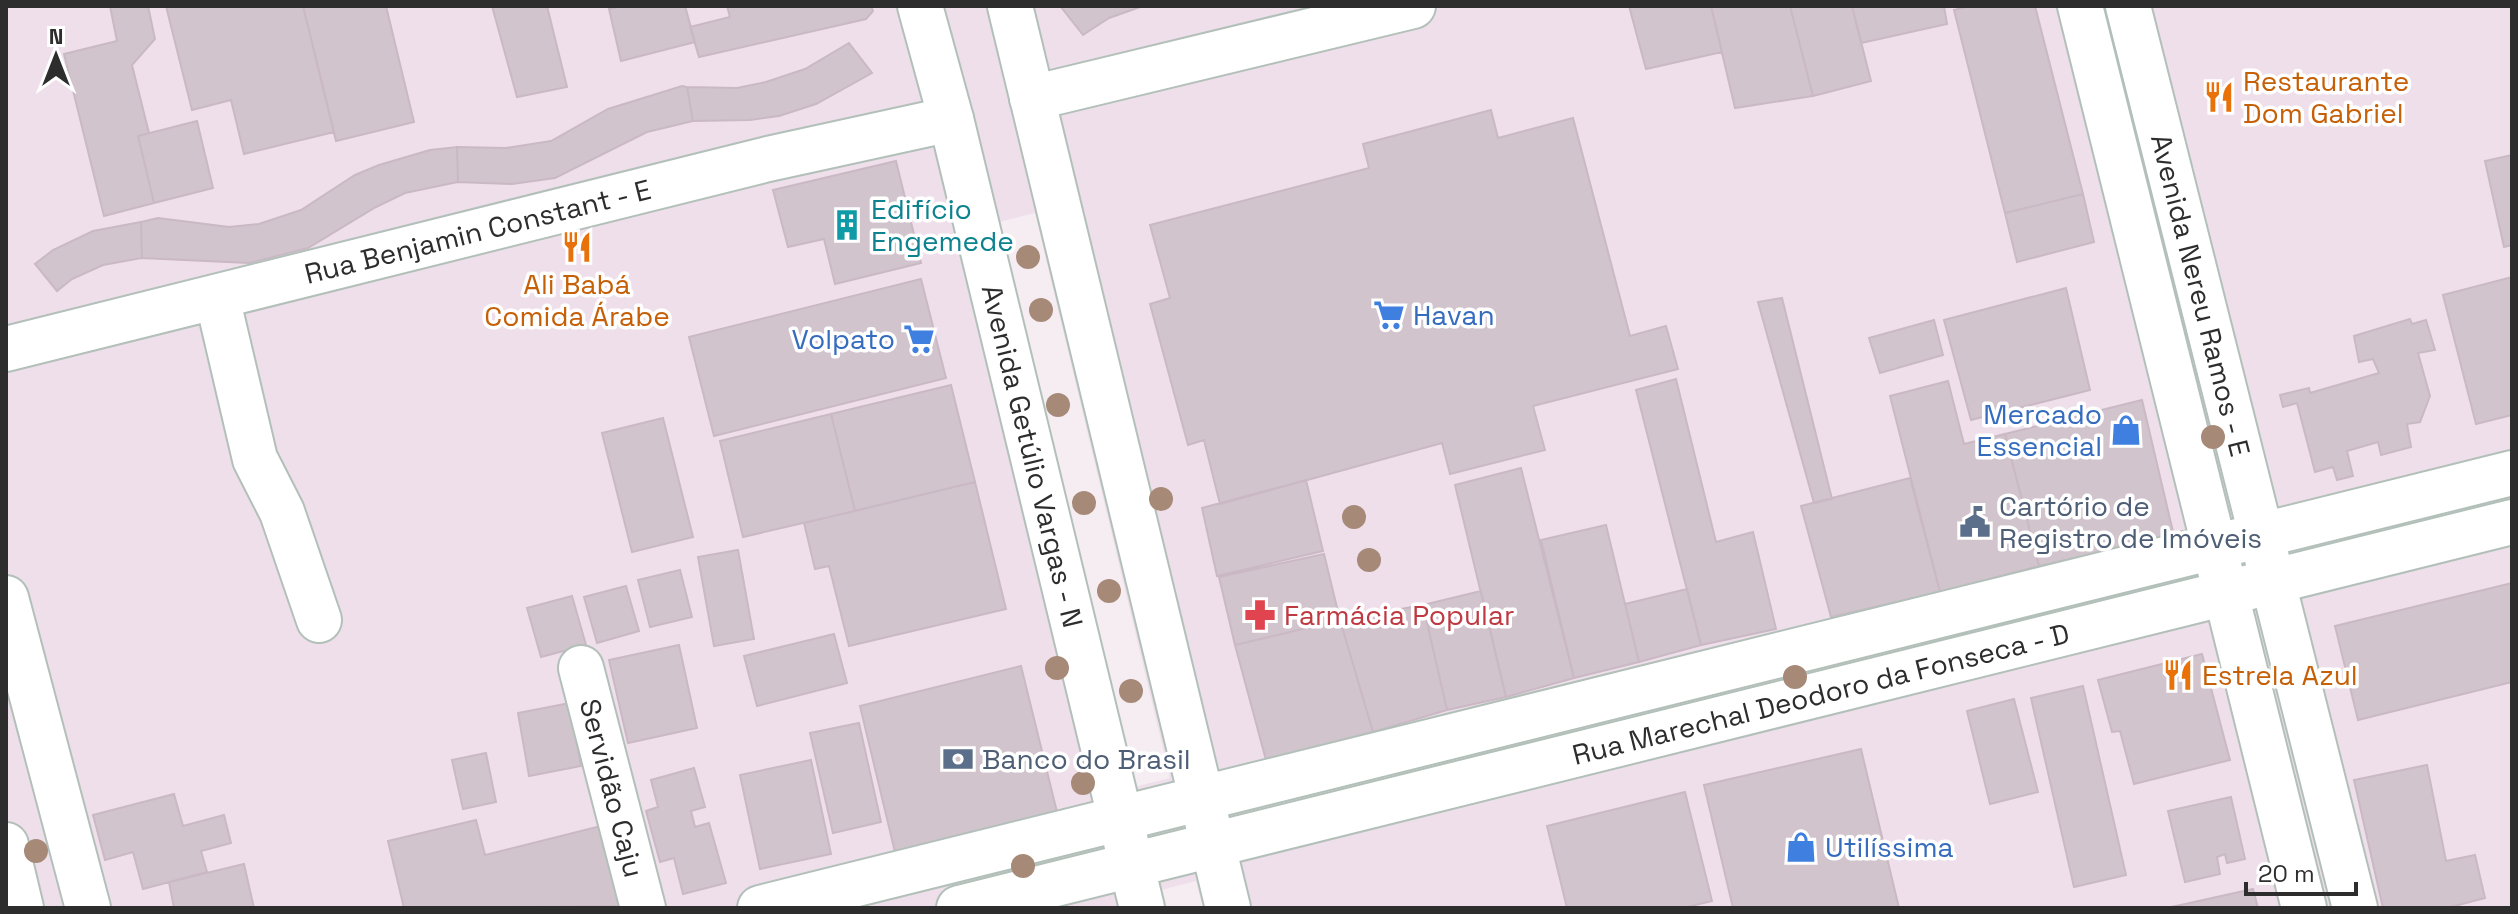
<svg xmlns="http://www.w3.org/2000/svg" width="2518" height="914" viewBox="0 0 2518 914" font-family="'Space Grotesk',sans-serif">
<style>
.plaza{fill:#f6edf3}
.building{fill:#d1c4cd;stroke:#cab9c4;stroke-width:2}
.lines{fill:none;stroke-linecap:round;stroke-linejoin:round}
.minor-casing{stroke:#b3c0ba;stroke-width:48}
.minor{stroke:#fff;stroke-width:44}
.tree{fill:#a78978}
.labels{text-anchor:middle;stroke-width:7;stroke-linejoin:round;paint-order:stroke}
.food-label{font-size:28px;fill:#c56008;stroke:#fff;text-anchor:start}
.culture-label{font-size:28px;fill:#0d838f;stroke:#fff;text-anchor:start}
.street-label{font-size:28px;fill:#2d2d2d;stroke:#fff}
.shop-label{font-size:28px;fill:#366cbe;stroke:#fff;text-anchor:start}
.service-label{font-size:28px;fill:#4e5e75;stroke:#fff;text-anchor:start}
.health-label{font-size:28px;fill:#be3a42;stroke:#fff;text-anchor:start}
</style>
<rect width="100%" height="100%" fill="#eedfea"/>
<path class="plaza" d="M1035,213L1170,778L1134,787L999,222Z
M1196,881L1203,908H1161L1157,891Z"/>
<path class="building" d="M110,6H148L155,39L132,65L149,133L138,136L154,203L104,216L64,54L117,41Z
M166,6H303L334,132L244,154L231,100L192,110Z
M303,6H386L414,122L336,141Z
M492,6H547L567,87L517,97Z
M623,6H685L695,42L621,61L609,9Z
M727,6H871L873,11L866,19L699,57L690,27L730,17Z
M1143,6L1109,18L1083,35L1061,7Z
M1629,6H1711L1722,52L1646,69Z
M1711,6H1790L1813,96L1735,108Z
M1790,6H1852L1871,81L1813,96Z
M1852,6H1944L1947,24L1861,43Z
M1970,6H2035L2083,194L2005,213L1954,10Z
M849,43L872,73L816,104L779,116L750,120L693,121L687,87L737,88L766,82L805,69Z
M682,86L687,87L693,121L647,132L555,178L512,184L458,182L457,147L506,148L551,141L608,109Z
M1491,110L1498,138L1573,118L1630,336L1666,326L1678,369L1533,406L1545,450L1450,474L1442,443L1220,504L1204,440L1188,445L1150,304L1170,298L1150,225L1369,168L1363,144Z
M197,121L213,188L154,203L138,136Z
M457,147L458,182L405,193L376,207L308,248L249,263L142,258L141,222L158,218L229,227L259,224L301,210L355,175L379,165L430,150Z
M2512,155V245L2504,247L2485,161Z
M896,161L921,263L835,284L824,239L788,247L773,190Z
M2083,194L2094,242L2017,262L2005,213Z
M141,222L142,258L103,265L72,279L57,291L35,264L53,250L93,231Z
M2512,277V415L2476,424L2443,295Z
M921,279L946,378L714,436L689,337Z
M2066,288L2090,390L1971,420L1944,320Z
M1782,298L1832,499L1814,503L1758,302Z
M2410,319L2412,324L2426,320L2435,350L2418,353L2430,396L2420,422L2407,424L2411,447L2381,455L2378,442L2347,451L2353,476L2337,480L2333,467L2315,472L2297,403L2283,407L2280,395L2309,388L2310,393L2379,373L2373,359L2359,362L2354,336Z
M1934,320L1943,355L1880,373L1869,338Z
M1676,379L1716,542L1753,532L1776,629L1701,645L1636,390Z
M1948,381L1964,444L2005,434L2039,566L1940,592L1890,396Z
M951,385L975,482L855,511L831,414Z
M2142,400L2174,536L2039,566L2005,434Z
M831,414L855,511L743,537L720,441Z
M663,418L693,537L632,552L602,433Z
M1521,468L1574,678L1506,697L1455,485Z
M1910,478L1940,592L1831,617L1801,506Z
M1306,480L1323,551L1217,576L1202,508Z
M975,482L1006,609L849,646L829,566L815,569L804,523Z
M1606,525L1639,662L1574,678L1541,540Z
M738,550L754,639L714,646L698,557Z
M1324,554L1340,620L1235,645L1219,577Z
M680,570L692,617L650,627L638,580Z
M2512,583V682L2358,720L2335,626Z
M626,586L639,631L597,643L584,597Z
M1687,589L1701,645L1639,662L1625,604Z
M1481,591L1506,697L1447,710L1423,605Z
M572,596L586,645L541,657L527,608Z
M1423,605L1447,710L1373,732L1340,620Z
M1340,620L1373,732L1266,760L1235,645Z
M834,634L847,683L757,706L744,656Z
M679,645L697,728L628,743L609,660Z
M2202,654L2230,760L2134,784L2120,731L2112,732L2098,680Z
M1021,666L1057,812L895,852L860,706Z
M2083,686L2126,875L2074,887L2031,698Z
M2014,699L2038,792L1990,804L1967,711Z
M570,703L581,766L529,776L518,713Z
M859,723L881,822L833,833L810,733Z
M1861,749L1899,908H1733L1704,785Z
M486,753L496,802L463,809L452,760Z
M811,760L831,854L760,869L740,775Z
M2427,765L2446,861L2475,855L2485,898L2447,908H2383L2354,780Z
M694,768L705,807L691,811L695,827L709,823L726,883L683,894L674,858L660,862L646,811L658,807L651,780Z
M1685,792L1712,901L1683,908H1567L1547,826Z
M174,794L183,826L224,815L231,843L201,851L207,872L143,889L133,852L105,860L93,815Z
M2231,797L2245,859L2227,863L2225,854L2217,857L2220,874L2185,882L2168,811Z
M476,820L485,855L609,824L629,906L404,908L388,841Z
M244,864L254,908H174L169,882Z
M2253,889L2258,908H2167Z"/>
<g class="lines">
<defs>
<g id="minor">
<path id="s1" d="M920,6L951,119L1142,908"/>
<path d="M1010,6L1228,908"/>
<path d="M2080,6L2304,908"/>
<path id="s2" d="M2128,6L2355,908"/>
<path d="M1032,98L1413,6"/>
<path d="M217,297L255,459L282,512L319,620"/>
<path id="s3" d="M6,349L768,159L951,119"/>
<path d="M6,598L88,908"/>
<path id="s4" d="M581,668L643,908"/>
<path d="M6,845L21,908"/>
<path d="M760,908L2512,473"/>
<path id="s5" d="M959,908L2512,522"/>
</g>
</defs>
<use href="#minor" class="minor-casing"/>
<use href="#minor" class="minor"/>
</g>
<g class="tree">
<circle cx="1028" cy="257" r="12"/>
<circle cx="1041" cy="310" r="12"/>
<circle cx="1058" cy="405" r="12"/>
<circle cx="2213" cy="437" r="12"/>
<circle cx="1161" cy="499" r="12"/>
<circle cx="1084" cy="503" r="12"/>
<circle cx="1354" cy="517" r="12"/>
<circle cx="1369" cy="560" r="12"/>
<circle cx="1109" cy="591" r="12"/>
<circle cx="1057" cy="668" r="12"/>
<circle cx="1795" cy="677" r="12"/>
<circle cx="1131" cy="691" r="12"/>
<circle cx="1083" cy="783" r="12"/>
<circle cx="36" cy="851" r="12"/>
<circle cx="1023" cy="866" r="12"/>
</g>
<defs>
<symbol id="restaurant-bare" viewBox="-9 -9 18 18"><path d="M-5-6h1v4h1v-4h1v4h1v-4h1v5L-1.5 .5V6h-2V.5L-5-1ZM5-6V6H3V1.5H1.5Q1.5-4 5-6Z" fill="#e8710a" stroke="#fff" stroke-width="2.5" paint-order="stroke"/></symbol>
<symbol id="building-bare" viewBox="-9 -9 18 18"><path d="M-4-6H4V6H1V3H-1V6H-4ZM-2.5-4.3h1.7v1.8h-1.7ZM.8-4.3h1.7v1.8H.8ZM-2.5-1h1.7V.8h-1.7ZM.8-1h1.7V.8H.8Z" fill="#0f9aa8" stroke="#fff" stroke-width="2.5" paint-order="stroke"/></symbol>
<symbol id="supermarket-bare" viewBox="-9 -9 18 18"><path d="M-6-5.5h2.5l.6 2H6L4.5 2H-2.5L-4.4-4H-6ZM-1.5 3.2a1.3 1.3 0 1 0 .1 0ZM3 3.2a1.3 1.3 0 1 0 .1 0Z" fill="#3f7fe0" stroke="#fff" stroke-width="2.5" paint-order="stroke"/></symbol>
<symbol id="shop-bare" viewBox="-9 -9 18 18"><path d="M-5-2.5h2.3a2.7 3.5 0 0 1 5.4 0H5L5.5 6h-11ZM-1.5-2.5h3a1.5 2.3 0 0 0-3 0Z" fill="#3f7fe0" stroke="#fff" stroke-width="2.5" paint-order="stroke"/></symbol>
<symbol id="civic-bare" viewBox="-9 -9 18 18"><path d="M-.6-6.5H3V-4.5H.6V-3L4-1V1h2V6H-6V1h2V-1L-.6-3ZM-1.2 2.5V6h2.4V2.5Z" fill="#5c6f8a" stroke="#fff" stroke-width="2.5" paint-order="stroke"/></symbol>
<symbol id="pharmacy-bare" viewBox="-9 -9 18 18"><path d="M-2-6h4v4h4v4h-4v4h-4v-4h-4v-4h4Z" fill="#e0444e" stroke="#fff" stroke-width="2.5" paint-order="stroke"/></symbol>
<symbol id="bank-bare" viewBox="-9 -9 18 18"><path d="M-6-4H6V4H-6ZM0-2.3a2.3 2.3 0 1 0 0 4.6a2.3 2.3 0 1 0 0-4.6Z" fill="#5c6f8a" stroke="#fff" stroke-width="2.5" paint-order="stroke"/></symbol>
</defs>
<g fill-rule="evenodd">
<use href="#restaurant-bare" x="2197" y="75" width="44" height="44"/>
<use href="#building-bare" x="825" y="203" width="44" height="44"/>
<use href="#restaurant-bare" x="555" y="225" width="44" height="44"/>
<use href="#supermarket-bare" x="1367" y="293" width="44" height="44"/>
<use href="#supermarket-bare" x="897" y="317" width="44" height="44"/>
<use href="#shop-bare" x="2104" y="408" width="44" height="44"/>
<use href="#civic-bare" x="1953" y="500" width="44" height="44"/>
<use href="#pharmacy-bare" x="1238" y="593" width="44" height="44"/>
<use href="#restaurant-bare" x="2156" y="653" width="44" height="44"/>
<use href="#bank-bare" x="936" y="737" width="44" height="44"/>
<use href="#shop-bare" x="1779" y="825" width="44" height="44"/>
</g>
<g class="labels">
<g class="food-label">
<text x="2243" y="91">Restaurante<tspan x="2243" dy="32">Dom Gabriel</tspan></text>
<text x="577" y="294" text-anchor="middle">Ali Babá<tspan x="577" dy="32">Comida Árabe</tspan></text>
<text x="2202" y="685">Estrela Azul</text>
</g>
<g class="culture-label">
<text x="871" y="219">Edifício<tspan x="871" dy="32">Engemede</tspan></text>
</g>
<g class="street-label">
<text dy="10" stroke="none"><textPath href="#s3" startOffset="486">Rua Benjamin Constant - E</textPath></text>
<text dy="10" stroke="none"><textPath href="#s2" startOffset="298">Avenida Nereu Ramos - E</textPath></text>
<text dy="10" stroke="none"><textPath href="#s1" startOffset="464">Avenida Getúlio Vargas - N</textPath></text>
<text dy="10" stroke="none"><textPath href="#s5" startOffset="888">Rua Marechal Deodoro da Fonseca - D</textPath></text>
<text dy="10" stroke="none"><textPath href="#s4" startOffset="124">Servidão Caju</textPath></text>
</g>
<g class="shop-label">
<text x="1413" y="325">Havan</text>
<text x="895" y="349" text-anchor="end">Volpato</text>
<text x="2102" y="424" text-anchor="end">Mercado<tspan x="2102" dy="32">Essencial</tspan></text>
<text x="1825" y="857">Utilíssima</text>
</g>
<g class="service-label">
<text x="1999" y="516">Cartório de<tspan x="1999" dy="32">Registro de Imóveis</tspan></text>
<text x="982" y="769">Banco do Brasil</text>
</g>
<g class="health-label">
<text x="1284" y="625">Farmácia Popular</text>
</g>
</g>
<rect width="2518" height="914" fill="none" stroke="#2d2d2d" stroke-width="16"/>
<g transform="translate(56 56)" stroke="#ffffff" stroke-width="6" paint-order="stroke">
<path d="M0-6L14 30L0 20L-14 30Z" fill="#2d2d2d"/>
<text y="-12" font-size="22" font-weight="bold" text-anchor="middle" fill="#2d2d2d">N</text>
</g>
<path d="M2246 882v12h110v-12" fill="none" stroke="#2d2d2d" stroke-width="4"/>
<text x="2258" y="882" font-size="24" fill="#2d2d2d" stroke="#ffffff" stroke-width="6" paint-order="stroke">20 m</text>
</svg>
